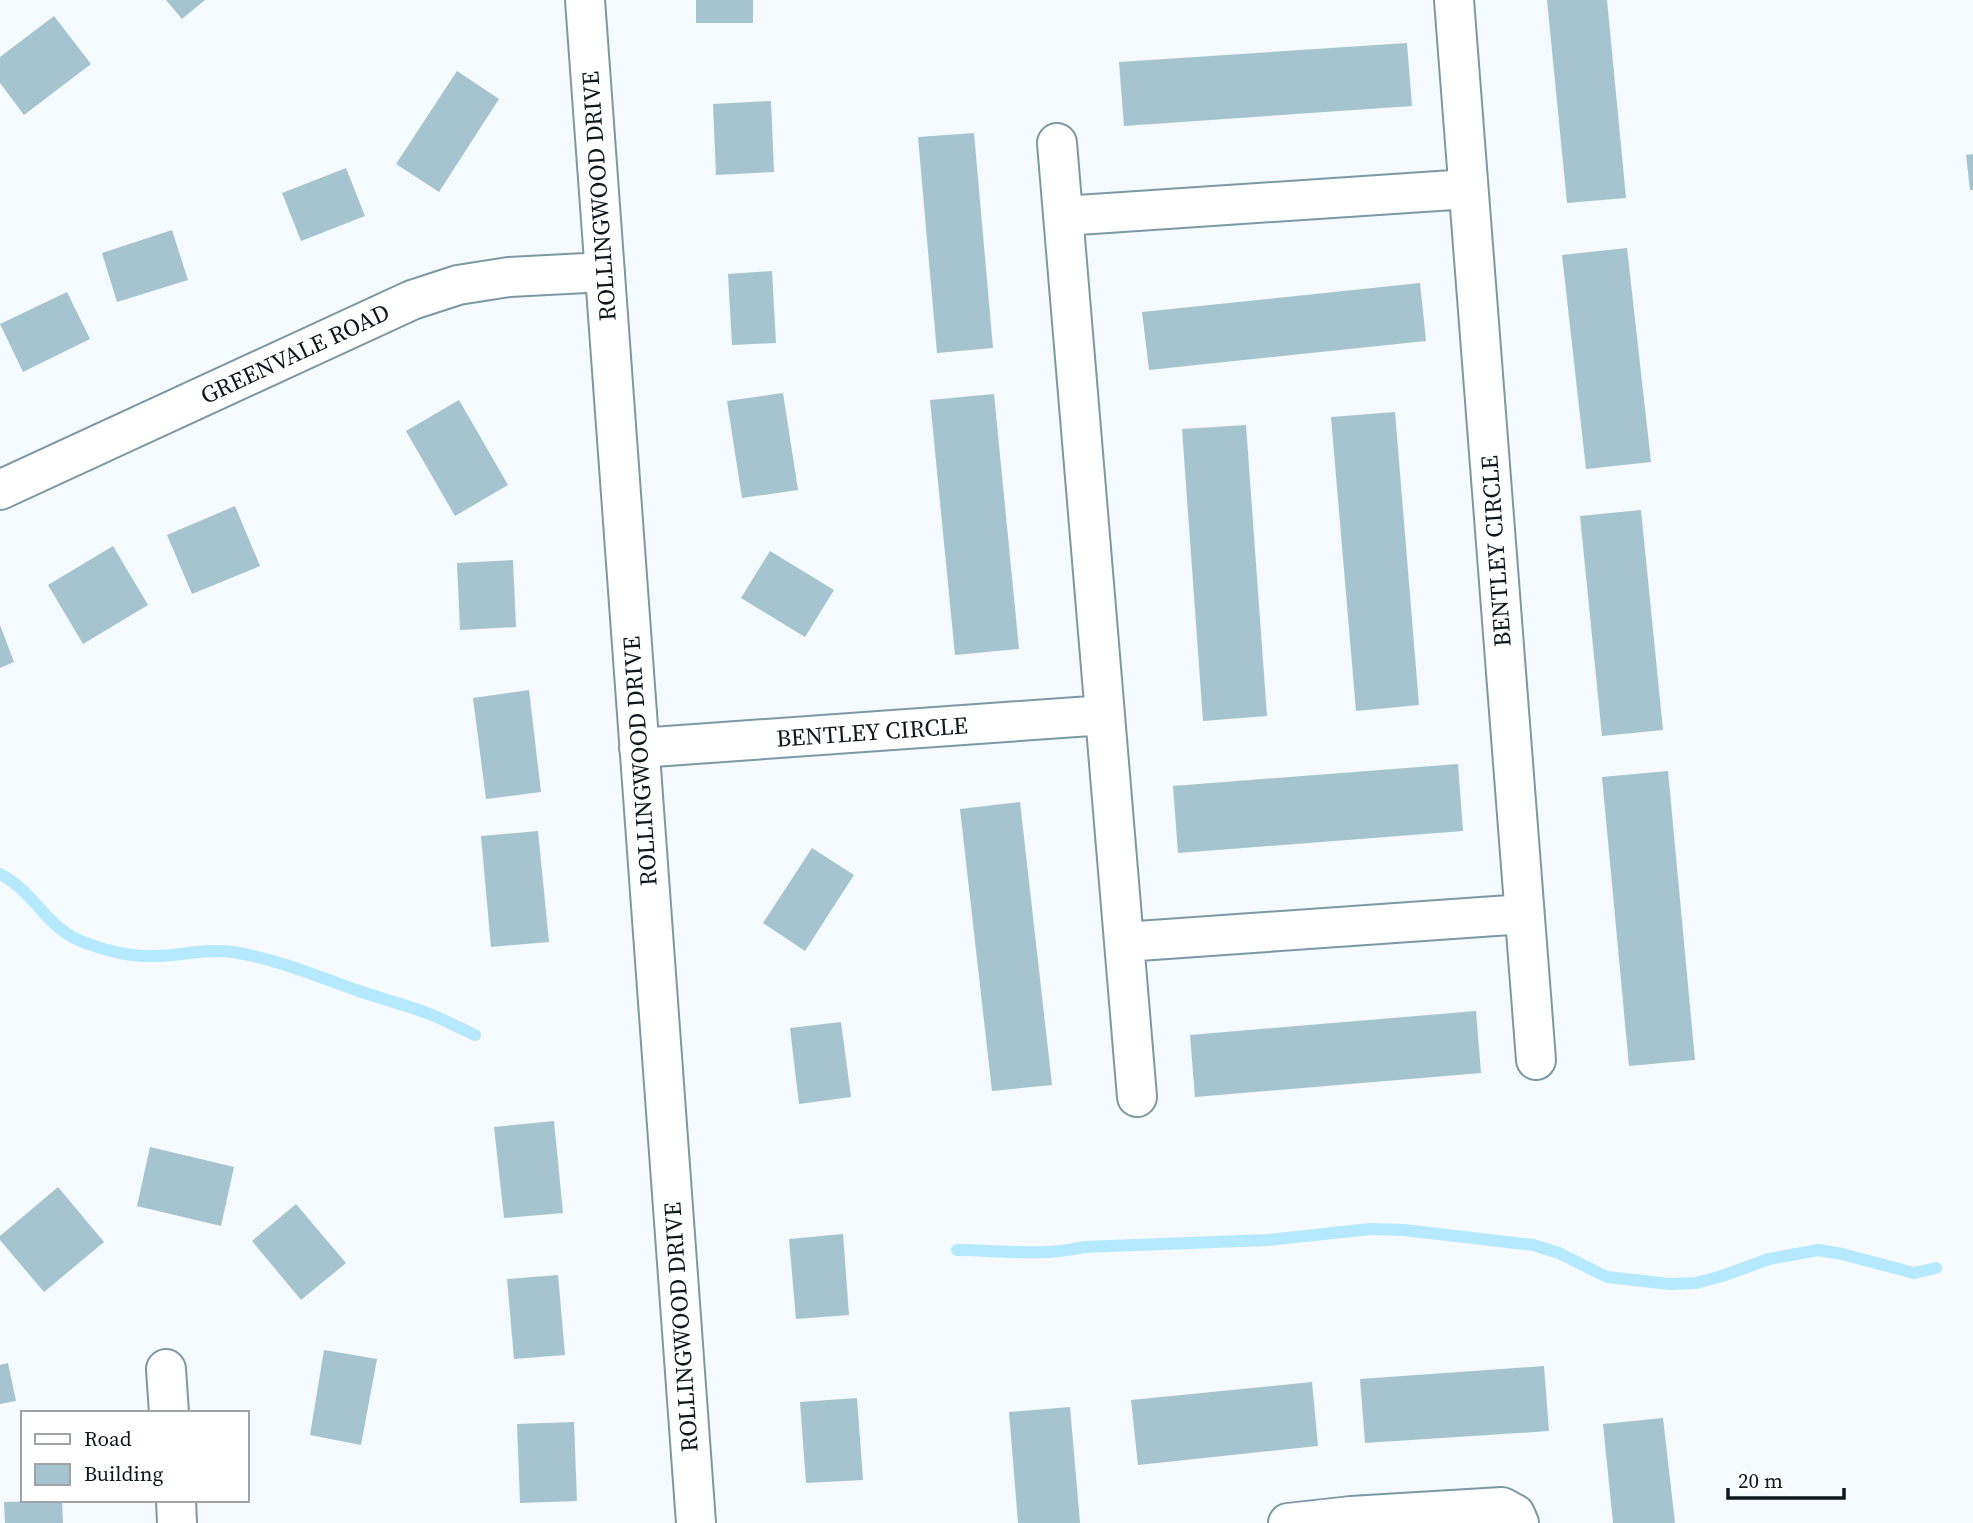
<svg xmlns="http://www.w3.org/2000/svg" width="1973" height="1523" viewBox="0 0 1973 1523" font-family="'Source Serif 4',serif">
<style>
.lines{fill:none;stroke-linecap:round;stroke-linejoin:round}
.stream{stroke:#b7e9fe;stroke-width:12}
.building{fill:#a6c3d0}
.minor-casing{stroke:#7c98a4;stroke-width:42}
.minor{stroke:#fff;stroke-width:38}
.labels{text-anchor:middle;stroke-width:7;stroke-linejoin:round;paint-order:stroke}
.street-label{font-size:24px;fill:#0e191e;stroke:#fff}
</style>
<rect width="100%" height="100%" fill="#f4fafd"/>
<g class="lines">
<path class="stream" d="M0,874C37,893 46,930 86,943C106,951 132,957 154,956C180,956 207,948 233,952C276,959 315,975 356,990C379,998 403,1004 427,1013C443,1019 459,1028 475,1035
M957,1250C1000,1250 1041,1257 1084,1247L1267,1240L1370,1229L1404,1230L1533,1245L1559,1253L1607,1277L1670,1284L1696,1283L1722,1276L1769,1259L1818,1250L1842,1254L1914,1273L1936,1268"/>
</g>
<path class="building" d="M166,0H205L182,19Z
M696,0H753V23H696Z
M1547,0H1607L1626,198L1567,203Z
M54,16L91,64L24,115L0,83V57Z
M1407,43L1412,106L1124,126L1119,62Z
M457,71L499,99L439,192L396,164Z
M771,101L774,172L716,175L713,104Z
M974,133L993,348L937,353L918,137Z
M1973,154V190H1970L1966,155Z
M346,168L365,216L301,241L282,193Z
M172,230L188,280L117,302L102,253Z
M1627,248L1651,462L1586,469L1562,255Z
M772,271L776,343L732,345L728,274Z
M1420,283L1426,341L1149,370L1142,312Z
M67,292L90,339L23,372L0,324Z
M783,393L798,490L742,498L727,401Z
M994,394L1019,649L955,655L930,400Z
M459,400L508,485L455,516L406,431Z
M1395,412L1419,705L1356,711L1331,417Z
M1246,425L1267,716L1203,721L1182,429Z
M235,506L260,566L192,594L167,535Z
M1641,510L1663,730L1602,736L1580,516Z
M113,546L148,605L83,644L48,585Z
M770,551L834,590L805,637L741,598Z
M513,560L516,627L460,630L457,563Z
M0,625L14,662L0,668Z
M529,690L541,792L486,799L473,698Z
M1458,764L1463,831L1178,853L1173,786Z
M1668,771L1695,1060L1629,1066L1602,777Z
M1020,802L1052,1085L992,1091L960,809Z
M538,831L549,942L491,947L481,836Z
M812,848L854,875L805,951L763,923Z
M1476,1011L1481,1073L1195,1097L1190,1035Z
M841,1022L851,1097L799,1104L790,1028Z
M554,1121L563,1213L504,1218L494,1127Z
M150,1147L234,1167L221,1226L137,1206Z
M58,1187L104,1242L44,1292L0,1240V1236Z
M296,1204L346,1263L301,1300L252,1241Z
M843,1234L849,1315L796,1319L789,1239Z
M558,1275L565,1355L514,1359L507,1279Z
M324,1350L377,1359L361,1445L310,1435Z
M8,1363L16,1401L0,1404V1365Z
M1544,1366L1549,1431L1365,1443L1360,1379Z
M1312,1382L1318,1446L1138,1465L1131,1400Z
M857,1398L863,1480L806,1483L800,1402Z
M1070,1407L1080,1523H1018L1009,1412Z
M1663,1418L1675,1523H1613L1603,1424Z
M574,1422L577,1501L520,1503L517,1424Z
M62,1500L63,1523H5L4,1502Z"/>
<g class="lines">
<defs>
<path id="minor" d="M585,0L696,1523
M1454,0L1536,1060
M1057,143L1137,1097
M1063,216L1468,189
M0,490L412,300L458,285L509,277L605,272
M639,748L1105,715
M1124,942L1524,914
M166,1369L169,1413
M176,1500L177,1523
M1288,1523L1351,1516L1502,1507L1515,1514L1519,1523"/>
</defs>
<use href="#minor" class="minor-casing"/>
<use href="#minor" class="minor"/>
</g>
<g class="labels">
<g class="street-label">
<text transform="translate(599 196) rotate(-94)" y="8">ROLLINGWOOD DRIVE</text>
<text transform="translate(295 354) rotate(-25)" y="8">GREENVALE ROAD</text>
<text transform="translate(1496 551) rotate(-94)" y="8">BENTLEY CIRCLE</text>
<text transform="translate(872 732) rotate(-4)" y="8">BENTLEY CIRCLE</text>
<text transform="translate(640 761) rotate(-94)" y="8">ROLLINGWOOD DRIVE</text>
<text transform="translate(681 1327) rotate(-94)" y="8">ROLLINGWOOD DRIVE</text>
</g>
</g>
<rect x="21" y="1411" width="228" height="91" fill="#ffffff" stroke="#9fa3a5" stroke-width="2"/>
<rect x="35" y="1434" width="35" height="10" fill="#ffffff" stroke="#9fa3a5" stroke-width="2"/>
<text x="84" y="1446" font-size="21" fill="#0e191e">Road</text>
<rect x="35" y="1464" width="35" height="21" fill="#a6c3d0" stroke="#9fa3a5" stroke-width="2"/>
<text x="84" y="1481" font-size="21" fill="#0e191e">Building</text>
<path d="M1728 1488v10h116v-10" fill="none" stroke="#0e191e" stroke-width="3.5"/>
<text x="1738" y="1488" font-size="21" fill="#0e191e" stroke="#ffffff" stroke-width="5" paint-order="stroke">20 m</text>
</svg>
